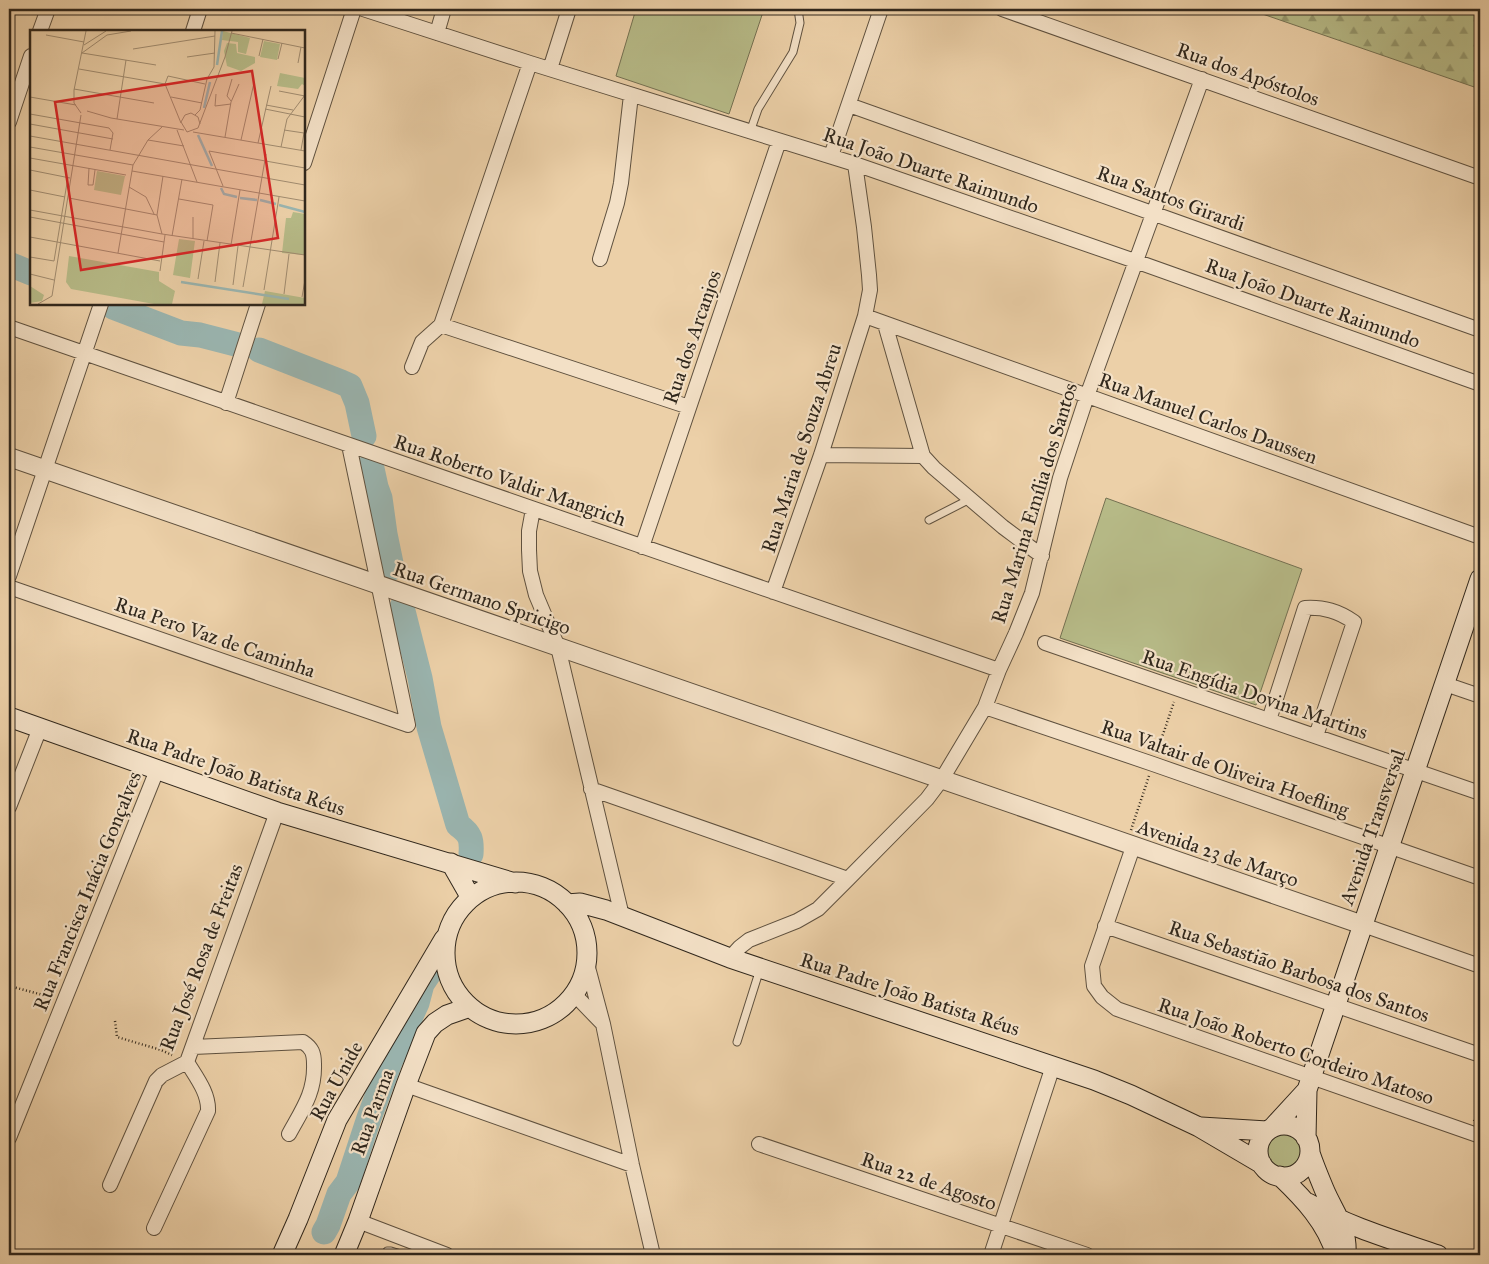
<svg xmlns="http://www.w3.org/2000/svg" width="1489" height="1264" viewBox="0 0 1489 1264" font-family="'IM FELL Great Primer',serif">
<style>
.green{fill:#b7bb88;stroke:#747152}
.forest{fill:url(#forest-firs);stroke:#747152}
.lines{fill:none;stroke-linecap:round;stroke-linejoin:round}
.river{stroke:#9ab5b0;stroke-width:25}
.service-casing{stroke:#5f513f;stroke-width:9}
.minor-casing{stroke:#5f513f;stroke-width:16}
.tertiary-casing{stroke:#5f513f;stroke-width:20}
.secondary-casing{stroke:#30271c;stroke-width:21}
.path{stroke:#30271c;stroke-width:2.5;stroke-dasharray:1 2.5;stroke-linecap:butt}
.service{stroke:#f3e0c6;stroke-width:7}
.minor{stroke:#f3e0c6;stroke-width:14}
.tertiary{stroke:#f3e0c6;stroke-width:18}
.secondary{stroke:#f3e0c6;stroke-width:19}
.labels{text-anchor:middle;stroke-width:4.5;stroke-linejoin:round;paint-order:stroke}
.street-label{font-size:20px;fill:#30271c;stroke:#f3e0c6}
.inset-river{fill:none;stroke:#9ab5b0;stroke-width:2.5}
.inset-road{fill:none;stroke:#a18c70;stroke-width:1}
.view{fill:#d62828;fill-opacity:0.15;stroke:#d62828;stroke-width:2.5}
.inset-edge{fill:none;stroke:#30271c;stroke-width:2.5}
</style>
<defs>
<pattern id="forest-firs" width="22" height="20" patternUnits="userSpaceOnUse" patternTransform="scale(1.25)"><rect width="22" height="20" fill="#b7bb88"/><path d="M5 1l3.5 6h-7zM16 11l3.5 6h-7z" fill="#95986e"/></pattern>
</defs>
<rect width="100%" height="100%" fill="#ecd0a8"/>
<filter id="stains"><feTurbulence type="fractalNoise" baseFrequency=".004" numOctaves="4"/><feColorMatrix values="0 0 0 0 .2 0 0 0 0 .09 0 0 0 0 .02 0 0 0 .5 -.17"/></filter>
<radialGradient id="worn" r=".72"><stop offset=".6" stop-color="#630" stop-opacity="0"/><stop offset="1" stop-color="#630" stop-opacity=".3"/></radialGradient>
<path class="green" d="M636,9H764L729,114L616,76Z
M1106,498L1302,569L1256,705L1060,638Z
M1264 1151a20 20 0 1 1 40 0a20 20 0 1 1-40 0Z"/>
<path class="forest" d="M1248,9H1480V89Z"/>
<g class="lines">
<path class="river" d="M9,264L31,273
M113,307L181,333L200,335L235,344
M259,350L341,382L350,386L357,403L364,436
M371,464L376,487L380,498L385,534L392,568
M402,607L420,678L429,727L458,825C471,834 472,840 471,854
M324,1232L328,1225L339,1194L348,1182L369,1118L390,1062L417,1003L422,984L430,972"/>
<defs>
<path id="service" d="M750,132L758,109L793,52L800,23L798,9
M929,520L970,499
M737,1042L760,969
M384,1255L387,1251H391L404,1255"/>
<path id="minor" d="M363,9L530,63L855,164L1135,261L1480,384
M1002,9L1480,178
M40,31L48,9
M193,31L200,9
M437,33L444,9
M530,63L441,325L689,407
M550,69L569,9
M849,105L1480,330
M9,122L31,56
M831,156L881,9
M304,163L354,9
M600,259L617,203L621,183L631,95
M865,316L1480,537
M885,324L923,456L934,468L1003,527L1042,556
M9,327L999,670
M412,367L422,342L441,325
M226,403L258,304
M349,445L408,725
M821,455L923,456
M533,509L529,531V550L530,571L536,595L558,647L622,916
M642,547L779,141
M9,576L101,304
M9,587L408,725
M773,592L821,455L865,316L870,290L869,275L864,227L855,164
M1045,643L1480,793
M1445,684L1480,696
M985,707L1153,764L1480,878
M1269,720L1305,608C1324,607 1338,611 1354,622L1316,736
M591,789L848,879
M9,807L40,728
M1133,847L1092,966L1094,986L1102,997L1117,1009L1480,1136
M1363,925L1480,966
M1105,926L1480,1055
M730,958L740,947L749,940L797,921L818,909L848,879L927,799L942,779L985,707L999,670L1016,633L1032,593L1060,478L1087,396L1202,79
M586,960L603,1024L632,1165L653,1255
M574,994L602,1023
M193,1047L303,1042C312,1048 314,1053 314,1064C315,1093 302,1110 289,1134
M406,1085L632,1165
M9,1138L157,770
M759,1144L1087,1255
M110,1185L156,1081L162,1075L187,1062L277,812
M358,1221L447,1255
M154,1228L208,1111C209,1093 196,1077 187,1062
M991,1255L1053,1066"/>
<path id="tertiary" d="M9,457L1363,925"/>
<path id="secondary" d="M9,717L277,812L515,883
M451,863L471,898
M445 953a71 71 0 1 1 142 0a71 71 0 1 1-142 0Z
M567,904L580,903L606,910L730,958L1094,1080L1131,1095L1199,1127L1262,1164
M1258 1151a26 26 0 1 1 52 0a26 26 0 1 1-52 0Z
M1201,1127L1267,1131
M1273,1127L1307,1090
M1306,1138L1307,1090L1480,579
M1310,1153C1314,1165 1319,1177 1324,1189C1334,1213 1348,1227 1346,1255
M1280,1176C1304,1199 1327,1223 1336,1255
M1308,1203C1348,1227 1394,1240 1438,1255
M282,1255L298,1219L337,1120L444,939
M344,1255L358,1221L406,1085L426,1033L435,1023L447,1015L470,1007"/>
</defs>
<use href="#service" class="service-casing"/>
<use href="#minor" class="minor-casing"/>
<use href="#tertiary" class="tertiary-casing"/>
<use href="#secondary" class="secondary-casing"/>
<path class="path" d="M1157,752L1174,702
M1131,830L1149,776
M9,986L51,997
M115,1021L117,1037L161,1050L172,1055
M1474,1121L1480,1103"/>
<use href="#service" class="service"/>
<use href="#minor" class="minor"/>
<use href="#tertiary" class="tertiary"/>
<use href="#secondary" class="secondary"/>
</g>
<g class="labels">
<g class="street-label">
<text transform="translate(1248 74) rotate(20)" y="7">Rua dos Apóstolos</text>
<text transform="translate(931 170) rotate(19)" y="7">Rua João Duarte Raimundo</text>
<text transform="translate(1171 198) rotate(20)" y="7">Rua Santos Girardi</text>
<text transform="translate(1313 303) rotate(20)" y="7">Rua João Duarte Raimundo</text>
<text transform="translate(692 337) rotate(-71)" y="7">Rua dos Arcanjos</text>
<text transform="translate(1208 418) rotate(20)" y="7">Rua Manuel Carlos Daussen</text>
<text transform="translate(801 448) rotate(-72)" y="7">Rua Maria de Souza Abreu</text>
<text transform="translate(510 480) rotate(19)" y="7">Rua Roberto Valdir Mangrich</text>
<text transform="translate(1034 503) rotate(-73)" y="7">Rua Marina Emília dos Santos</text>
<text transform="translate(482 598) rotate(19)" y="7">Rua Germano Spricigo</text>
<text transform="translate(215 637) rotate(19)" y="7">Rua Pero Vaz de Caminha</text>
<text transform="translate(1255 694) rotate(19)" y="7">Rua Engídia Dovina Martins</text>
<text transform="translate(1225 768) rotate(19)" y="7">Rua Valtair de Oliveira Hoefling</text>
<text transform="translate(236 772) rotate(19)" y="7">Rua Padre João Batista Réus</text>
<text transform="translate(1372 827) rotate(-71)" y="7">Avenida Transversal</text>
<text transform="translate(1218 853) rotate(19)" y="7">Avenida 23 de Março</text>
<text transform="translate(87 891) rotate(-68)" y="7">Rua Francisca Inácia Gonçalves</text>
<text transform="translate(201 957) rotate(-69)" y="7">Rua José Rosa de Freitas</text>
<text transform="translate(1299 971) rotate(19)" y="7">Rua Sebastião Barbosa dos Santos</text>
<text transform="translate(910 994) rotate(18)" y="7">Rua Padre João Batista Réus</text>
<text transform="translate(1296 1051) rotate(19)" y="7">Rua João Roberto Cordeiro Matoso</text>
<text transform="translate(336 1081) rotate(-61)" y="7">Rua Unide</text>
<text transform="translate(372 1112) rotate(-70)" y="7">Rua Parma</text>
<text transform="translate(929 1181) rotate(19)" y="7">Rua 22 de Agosto</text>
</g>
</g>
<g transform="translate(30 30)">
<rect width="275" height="275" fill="#ecd0a8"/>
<path d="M193,1L220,8L216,24L208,22V12L192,10ZM234,11L250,14L247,30L230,27ZM250,43L275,48V56L272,54L268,59L247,56ZM67,141L95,146L91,165L64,160ZM263,182L275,184V225L252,223L256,188H261ZM149,209L165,211L160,248L143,245ZM235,261L275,268V274H232Z" fill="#b7bb88"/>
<path d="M197,13L206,14L207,23L225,27V33L211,41L197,36L194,21ZM39,226L129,242V251L145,261L142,274H124L41,259L36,252ZM0,256L14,265L12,271L0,273Z" fill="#b7bb88"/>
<path class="inset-river" d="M187,35L192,1M174,78L180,52M168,105L182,136M191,158L194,164L207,167M210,168L227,170M230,170L246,174M249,175L275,182M151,252L259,269"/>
<path class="inset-road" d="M201,3L275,18M16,5L54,12M54,15L76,1M103,19L185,6M52,23L126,35M52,23L77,5L101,1M229,26L233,9M157,27L185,23M248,29L252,13M268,33L271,17M49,39L135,54L151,93M135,54L138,46L175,54M44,59L124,73M249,61L275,66M186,64L185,76L201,74M0,67L46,75M141,67L172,73M201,71L197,66L202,49M236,75L263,80M235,79L275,87M57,81L81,88L154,100M51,83L44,73V60L56,1M0,84L79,98L83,103L80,120M165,85L170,80L177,49L184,37L185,1M87,89L96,30M0,94L83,109M170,94L168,87L161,83L155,85L151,92L157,102L168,98L195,27L202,1M147,100L167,152M254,100L274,103L271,120M163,102L275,121M0,106L275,155M195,107L201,72L209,54M118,110L154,116M211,110L224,53M228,113L241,56M0,117L103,135M251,117L257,89L275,65M179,121L275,138M179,121L193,156M0,128L96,145M59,138L58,155H63L65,140M0,140L40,148M102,141L275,171M99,157L116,167L124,184M0,160L35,167M39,168L127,185M149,169L183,175L177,211M0,180L132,204L275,225M0,187L134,212M132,204L127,185L133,146M142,206L152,149M0,207L130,231M163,209V187M201,215L210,160M88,223L103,135L118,110L132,97M0,227L24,231M24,231L38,147M130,241L135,205M0,244L24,250M168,249L174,211M185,252L190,213M203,255L208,216M213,257L236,124M234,260L249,167M254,264L259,224M272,267L275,250M8,274L22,266L51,85"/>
<path class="view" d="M222,41L248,208L51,240L25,72Z"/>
<rect width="275" height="275" class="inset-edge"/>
</g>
<rect width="1489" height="1264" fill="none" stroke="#ecd0a8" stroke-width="30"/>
<rect x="10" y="10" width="1469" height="1244" fill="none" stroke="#30271c" stroke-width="2.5"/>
<rect x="15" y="15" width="1459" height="1234" fill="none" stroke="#30271c"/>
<rect width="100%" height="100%" filter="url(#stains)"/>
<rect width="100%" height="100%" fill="url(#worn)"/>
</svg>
